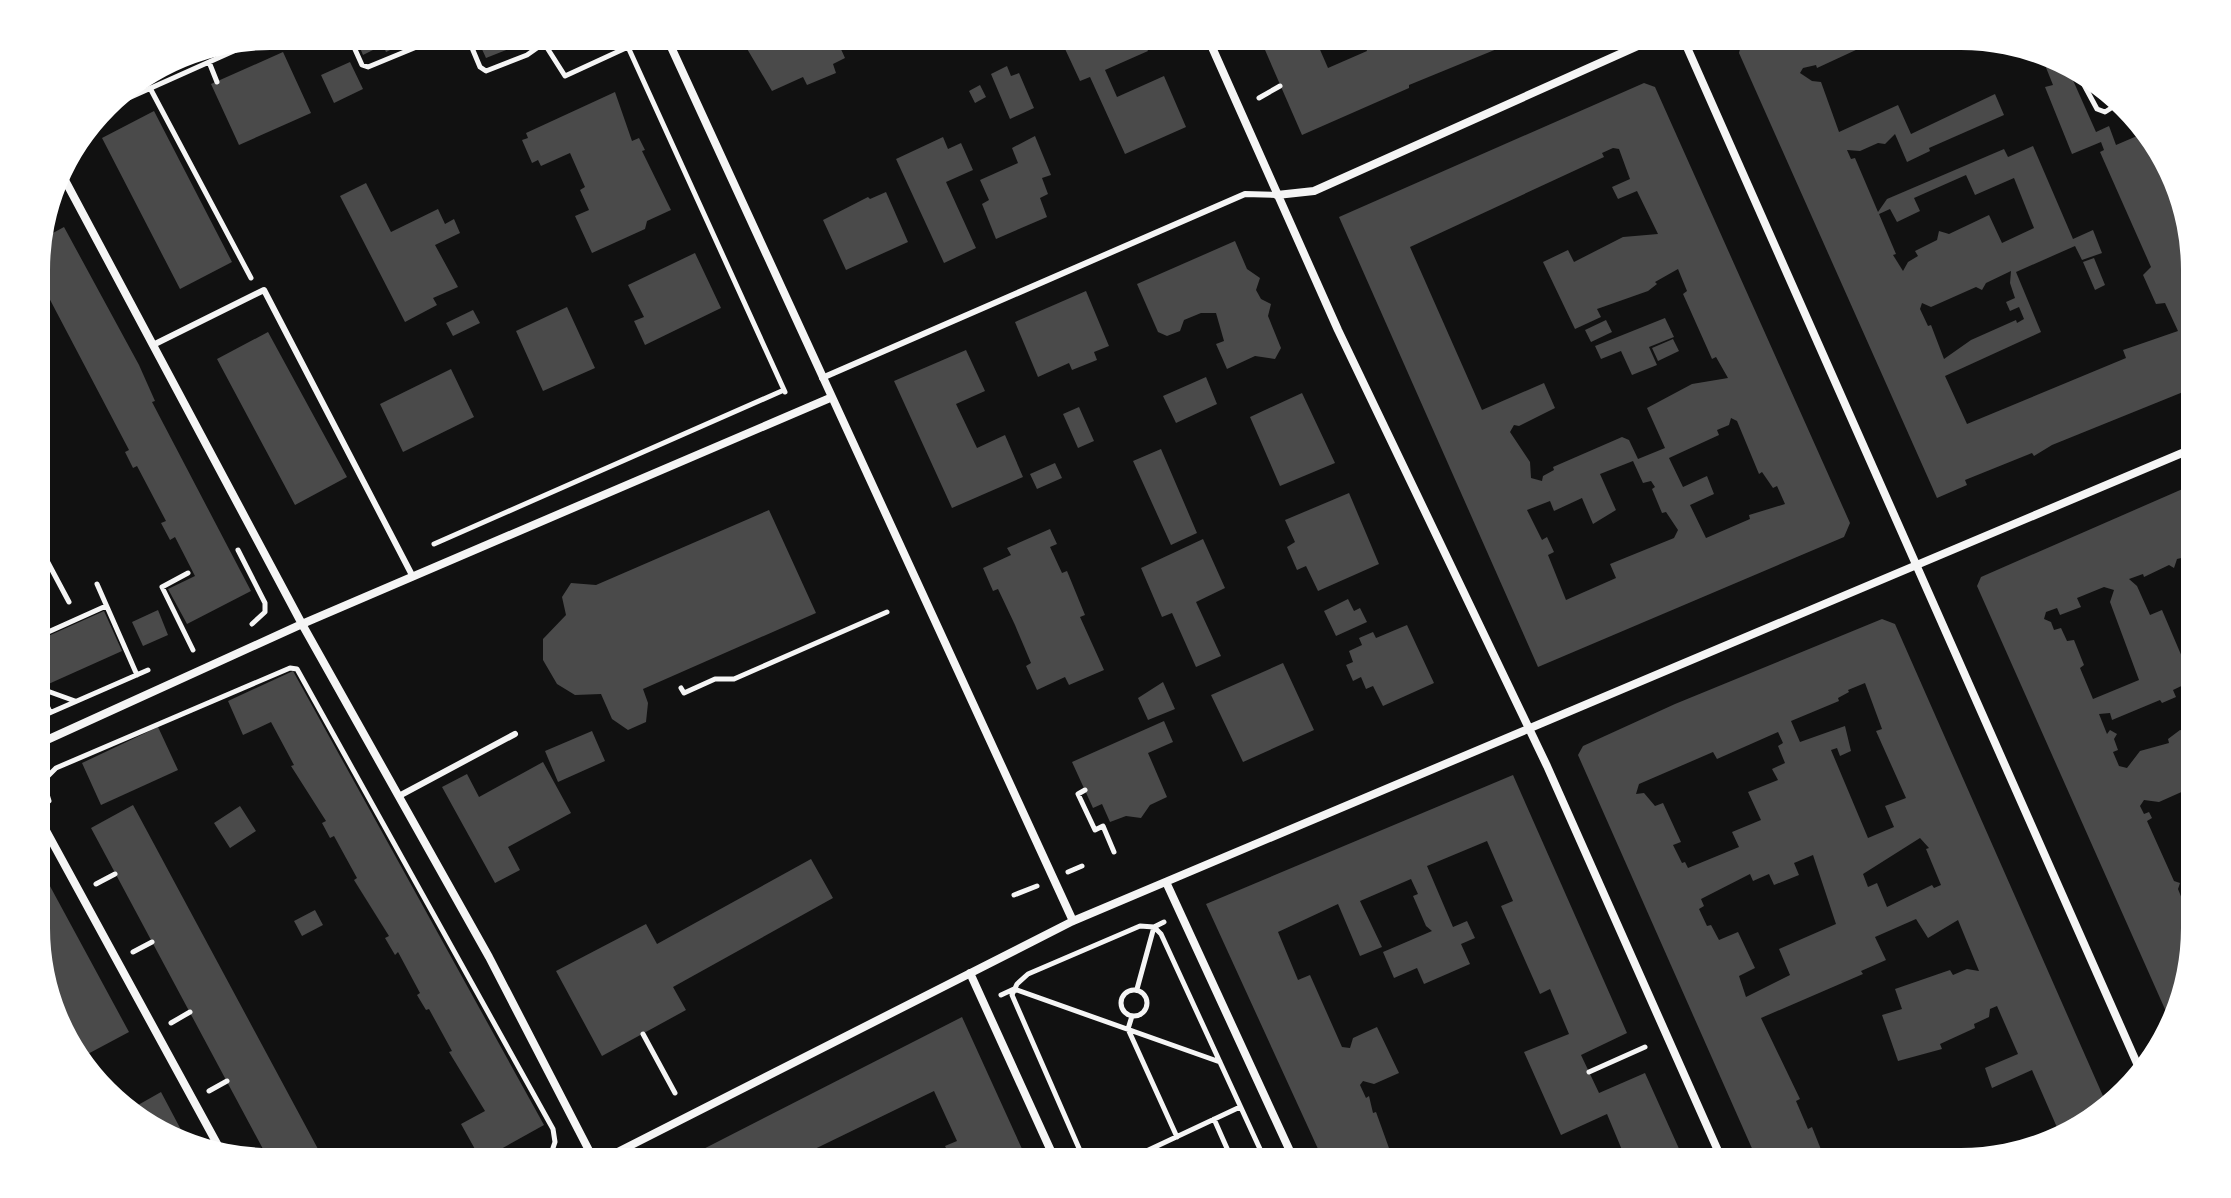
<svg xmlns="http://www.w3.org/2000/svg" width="2231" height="1198" viewBox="0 0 2231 1198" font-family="'IBM Plex Sans',sans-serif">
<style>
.building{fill:#4a4a4a;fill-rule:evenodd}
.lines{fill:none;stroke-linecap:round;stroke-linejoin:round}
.path{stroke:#f5f5f5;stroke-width:5}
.service{stroke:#f5f5f5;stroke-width:6}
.minor{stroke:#f5f5f5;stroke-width:8}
</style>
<rect width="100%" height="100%" fill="#111"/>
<path class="building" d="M355,36H400L403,44L386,52L383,45L363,55Z
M476,36H527L529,41L486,58Z
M748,36H835L845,58L833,64L836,73L807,85L803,77L772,91L746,47Z
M1059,36H1141L1148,51L1105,70L1117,97L1164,76L1186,127L1125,154L1090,77L1080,81Z
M1277,36H1314L1328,68L1367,51L1363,40L1372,36H1511L1514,42L1409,85V88L1302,135L1262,43Z
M1752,36H1906L1887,45L1885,40L1873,46L1871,43L1817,68L1816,65L1803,68L1800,73L1812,81L1821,82L1839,132L1898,105L1911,134L1995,94L2004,115L1929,148L1930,151L1907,162L1895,134L1885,144L1878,143L1860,151L1847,150L1851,159L1855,158L1878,212L1887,199L2004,149L2008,157L2033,146L2073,239L2093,230L2102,253L2082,260L2075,246L2016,272L2041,332L1945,376L1967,424L2126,358L2123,350L2178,331L2165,303L2156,304L2143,275L2151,267L2100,152L2104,150L2101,142L2072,154L2045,87L2053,85L2041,55L2064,60L2096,132L2109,126L2116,145L2144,133L2187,223L2193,240V388L2052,445L2034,456L2032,453L1965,480L1967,485L1937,498L1739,53L1742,41ZM1966,175L1975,195L2014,178L2034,228L2002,243L1989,215L1949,234L1939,231L1937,240L1915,251L1918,256L1908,262L1903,271L1893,255L1896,254L1879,214L1890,209L1897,222L1920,211L1914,198ZM2011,271L2010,283L2015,298L2006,302L2010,311L2019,307L2024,319L2017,323L2016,320L1971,340L1944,359L1931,325L1928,326L1920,309L1922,303L1931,307L1976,287L1982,290L1986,283Z
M283,52L311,113L239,145L211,84Z
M350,62L363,89L334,103L321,75Z
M1007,66L1011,76L1019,73L1034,108L1010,119L991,74Z
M1644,83L1655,87L1850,523L1844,537L1538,667L1339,217ZM1613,148L1619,149L1630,179L1612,187L1618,199L1637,191L1658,234L1623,237L1574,262L1568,250L1543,262L1575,329L1601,317L1597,309L1648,291L1657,284L1655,282L1678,269L1687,291L1683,294L1712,359L1716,357L1728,378L1692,384L1647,408L1665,448L1638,459L1629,440L1622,437L1553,467L1554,470L1543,476L1542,481L1531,478L1530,462L1510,432L1514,425L1519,426L1555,408L1544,383L1482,410L1410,247L1604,157L1602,153ZM1731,418L1737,421L1759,474L1762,472L1773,488L1777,486L1785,504L1749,515L1750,519L1706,538L1690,505L1714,494L1707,476L1683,487L1669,458L1719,435L1717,430L1729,425ZM1633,461L1643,483L1651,481L1655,487L1652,489L1662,513L1666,512L1678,530L1674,538L1610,564L1616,578L1566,600L1548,555L1554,552L1547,537L1542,540L1527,510L1550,501L1554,511L1582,498L1593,524L1616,510L1600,474Z
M980,85L986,97L975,103L969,91Z
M615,92L632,141L639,138L645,150L642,151L671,210L647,221L645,229L592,253L575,216L589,210L580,190L585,187L570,153L541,166L538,160L532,163L522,140L528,138L526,133Z
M154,111L232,262L180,289L102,138Z
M1035,136L1051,175L1042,178L1048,194L1040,198L1047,217L996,239L982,204L989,200L980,180L1018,163L1012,148Z
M943,137L948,149L961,143L973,170L946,182L976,248L944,263L896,159Z
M366,183L391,232L438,209L445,224L454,219L460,233L435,245L458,287L433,298L437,305L405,322L340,196Z
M886,192L908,242L846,270L823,220L868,197L870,199Z
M64,227L139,365L155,401L152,402L251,591L187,624L168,589L195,576L175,537L170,540L161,523L166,521L137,466L133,468L125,452L129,450L37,275L40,240Z
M1235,241L1247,269L1260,278L1256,290L1261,299L1271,304L1268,316L1281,348L1275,359L1255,356L1227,369L1216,344L1224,341L1216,313H1201L1184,320L1180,331L1167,336L1158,332L1137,284Z
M695,253L721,308L645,345L634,321L644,317L628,285Z
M2094,258L2105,285L2095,290L2083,262Z
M1086,291L1109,346L1094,352L1097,360L1072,370L1069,363L1038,377L1015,322Z
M567,307L595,368L543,391L516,331Z
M473,310L480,323L453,336L446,323Z
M1665,318L1674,337L1649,347L1657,365L1632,375L1621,351L1601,359L1595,346Z
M1606,320L1612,332L1591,342L1585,330Z
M268,332L347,477L295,505L217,359Z
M1673,339L1679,351L1658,361L1652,348Z
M966,350L985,391L956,404L977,448L1005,435L1023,477L952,508L894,381Z
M451,369L474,417L403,452L380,404Z
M1206,377L1217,404L1176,423L1163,396Z
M1302,393L1335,463L1280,486L1250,417Z
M1079,407L1094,441L1078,448L1063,414Z
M1161,449L1197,533L1171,545L1133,461Z
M1055,463L1062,478L1037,489L1030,474Z
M2194,484V555L2177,559L2174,568L2169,565L2144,577L2143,574L2129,579L2137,586L2150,615L2162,610L2188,671L2194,668V680L2173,690L2176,697L2162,703L2160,700L2112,720L2110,713L2099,714L2107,734L2110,730L2117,734L2114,739L2118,750L2113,752L2119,766L2127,768L2140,751L2169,743L2168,739L2180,730L2186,731L2185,737L2194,732L2195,786L2159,802L2144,800L2140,806L2144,814L2149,812L2152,818L2147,821L2174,881L2180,883L2178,889L2186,909H2195V929L2172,1025L1977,586L1981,577ZM2104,587L2114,590L2110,602L2139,680L2093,699L2080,668L2084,665L2074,640L2067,641L2061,628L2054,630L2051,622L2044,619L2046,612L2057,608L2060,615L2081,607L2077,598Z
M1349,493L1379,564L1318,591L1306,566L1297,570L1287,547L1295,542L1285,520Z
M769,510L816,613L643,689L648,703L646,722L628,730L612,719L601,694L575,695L557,684L543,660V639L566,615L562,597L571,583L596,585Z
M1050,529L1057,544L1050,547L1062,573L1067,571L1085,615L1080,617L1104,670L1069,685L1065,677L1037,690L1026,666L1031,663L1015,625L998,589L993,591L983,568L1011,555L1007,548Z
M1203,539L1225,588L1196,602L1221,656L1196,667L1172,613L1162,617L1141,568Z
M1348,599L1354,611L1360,608L1367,622L1336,636L1324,611Z
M158,610L168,635L143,646L132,622Z
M104,611L122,651L44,686L37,671V641Z
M1882,619L1895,624L2107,1105L2091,1123L2059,1132L2032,1070L1992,1088L1985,1068L2018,1054L1997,1006L1990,1009L1989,1017L1974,1024L1975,1028L1940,1044L1942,1049L1898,1061L1882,1015L1902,1009L1895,989L1950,970L1953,975L1967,969L1979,971L1958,920L1928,938L1916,919L1875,937L1886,960L1861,971L1863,974L1761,1018L1800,1099L1796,1101L1808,1129L1812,1127L1826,1162H1758L1578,755L1583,746L1675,704ZM1865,683L1882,729L1876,731L1906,798L1885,806L1894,827L1868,838L1831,750L1837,748L1840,756L1851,751L1845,726L1800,742L1791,721L1839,701L1838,698L1849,692L1848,690ZM1778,732L1783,743L1778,746L1785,763L1772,769L1778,780L1748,792L1761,820L1732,832L1739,847L1688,868L1685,862L1682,863L1673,845L1681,842L1663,803L1655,806L1644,793L1636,794L1639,784L1713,752L1717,759ZM1920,838L1929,848L1926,849L1941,885L1934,888L1932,885L1887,907L1877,883L1868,887L1863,874ZM1813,855L1836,924L1779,949L1790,975L1746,997L1739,976L1755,968L1738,932L1719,940L1711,925L1707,926L1699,909L1704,906L1701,899L1750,874L1753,881L1769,874L1774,885L1799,875L1794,863Z
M1407,625L1434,683L1383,706L1373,686L1366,689L1361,677L1353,681L1346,665L1353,662L1349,651L1362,645L1359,638L1373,632L1376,638Z
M1283,663L1314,730L1243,762L1211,695Z
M293,671L544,1125L481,1160L461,1124L485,1111L449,1052L452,1051L429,1009L426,1010L417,995L420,993L398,952L395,955L385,938L389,936L354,880L357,878L334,836L330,838L322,823L326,821L291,766L294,765L271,722L243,735L228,701Z
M1163,682L1175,709L1148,720L1138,698Z
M1164,721L1173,742L1148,753L1167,797L1150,805L1141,818L1126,816L1110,822L1102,804L1093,808L1072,762Z
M158,727L178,770L101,805L82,763Z
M592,731L605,761L558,782L545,751Z
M543,762L571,813L508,847L520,870L495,883L442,787L467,774L479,797Z
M1513,775L1627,1033L1581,1055L1599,1093L1645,1073L1685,1162H1627L1607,1114L1561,1135L1524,1052L1569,1034L1550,989L1540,994L1501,906L1513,901L1487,841L1427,866L1453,927L1467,921L1475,938L1461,944L1470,964L1424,984L1417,968L1394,978L1383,952L1432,931L1426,926L1413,896L1418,894L1411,879L1360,901L1382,947L1360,956L1338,904L1278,932L1298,980L1310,975L1342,1047L1350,1048L1353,1038L1377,1027L1399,1073L1374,1084L1363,1081L1360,1085L1366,1098L1369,1096L1373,1113L1376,1112L1394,1162H1324L1206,904Z
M133,805L325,1162H270L91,828Z
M240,806L256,831L230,848L214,823Z
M811,859L833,898L673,987L686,1010L602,1056L556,971L646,924L657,944Z
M38,864L129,1032L84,1056L60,1011L38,959Z
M315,910L323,925L302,936L294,921Z
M962,1017L1028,1162H953L945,1146L957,1141L934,1091L788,1162H678Z
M161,1092L188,1143L166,1138L131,1109Z"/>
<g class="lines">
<path class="path" d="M349,36L362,65L368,67L419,46L423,36
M467,36L480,67L486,71L527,55L554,36
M623,36L785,392
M544,43L565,76L628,47
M209,62L217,82
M2076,70L2097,109L2105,112L2116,105
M150,88L251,278
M1259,98L1280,86
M104,109L267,36
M37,542L69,602
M434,544L784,390
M238,550L265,603V612L252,624
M188,573L162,587L193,650
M97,584L137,675
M37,637L106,606
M39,688L75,701
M39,688L50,712
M681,688L684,693L715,679H734L887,612
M38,718L148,670
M1085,790L1078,794L1095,830L1103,826L1114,852
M49,801L43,781L56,768L290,668L297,669L553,1129L555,1142L552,1151L531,1162
M1068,872L1082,866
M96,884L115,874
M1014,895L1037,886
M133,952L152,942
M1137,989L1154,927L1164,922
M1121 1003a13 13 0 1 1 26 0a13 13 0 1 1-26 0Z
M1001,995L1014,989L1220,1062
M1132,1016L1128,1029L1177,1137
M171,1023L190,1012
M643,1034L675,1093
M1589,1072L1645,1047
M209,1091L227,1081
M1214,1119L1233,1162
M552,1151L557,1162
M253,1158L265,1151
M1085,1162L1012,995L1017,984L1028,974L1140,926L1154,927L1161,934L1266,1162
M1123,1162L1240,1107"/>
<path class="service" d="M153,345L264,290L413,577
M822,378L1245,194L1277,195
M399,796L515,734"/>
<path class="minor" d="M666,36L1073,921
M1207,36L1338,330L1547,766L1723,1162
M1682,36L2139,1068
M59,169L302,624L489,957L595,1162
M1277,195L1314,191L1660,36
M38,744L302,624L830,398
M38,816L221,1151
M1166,882L1295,1162
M970,973L1056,1162
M598,1162L1073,921L2194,448"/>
</g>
<path d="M0 0H2231V1198H0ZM270 50H1961A220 220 0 0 1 2181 270V928A220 220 0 0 1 1961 1148H270A220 220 0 0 1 50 928V270A220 220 0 0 1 270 50Z" fill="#fff" fill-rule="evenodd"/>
</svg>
